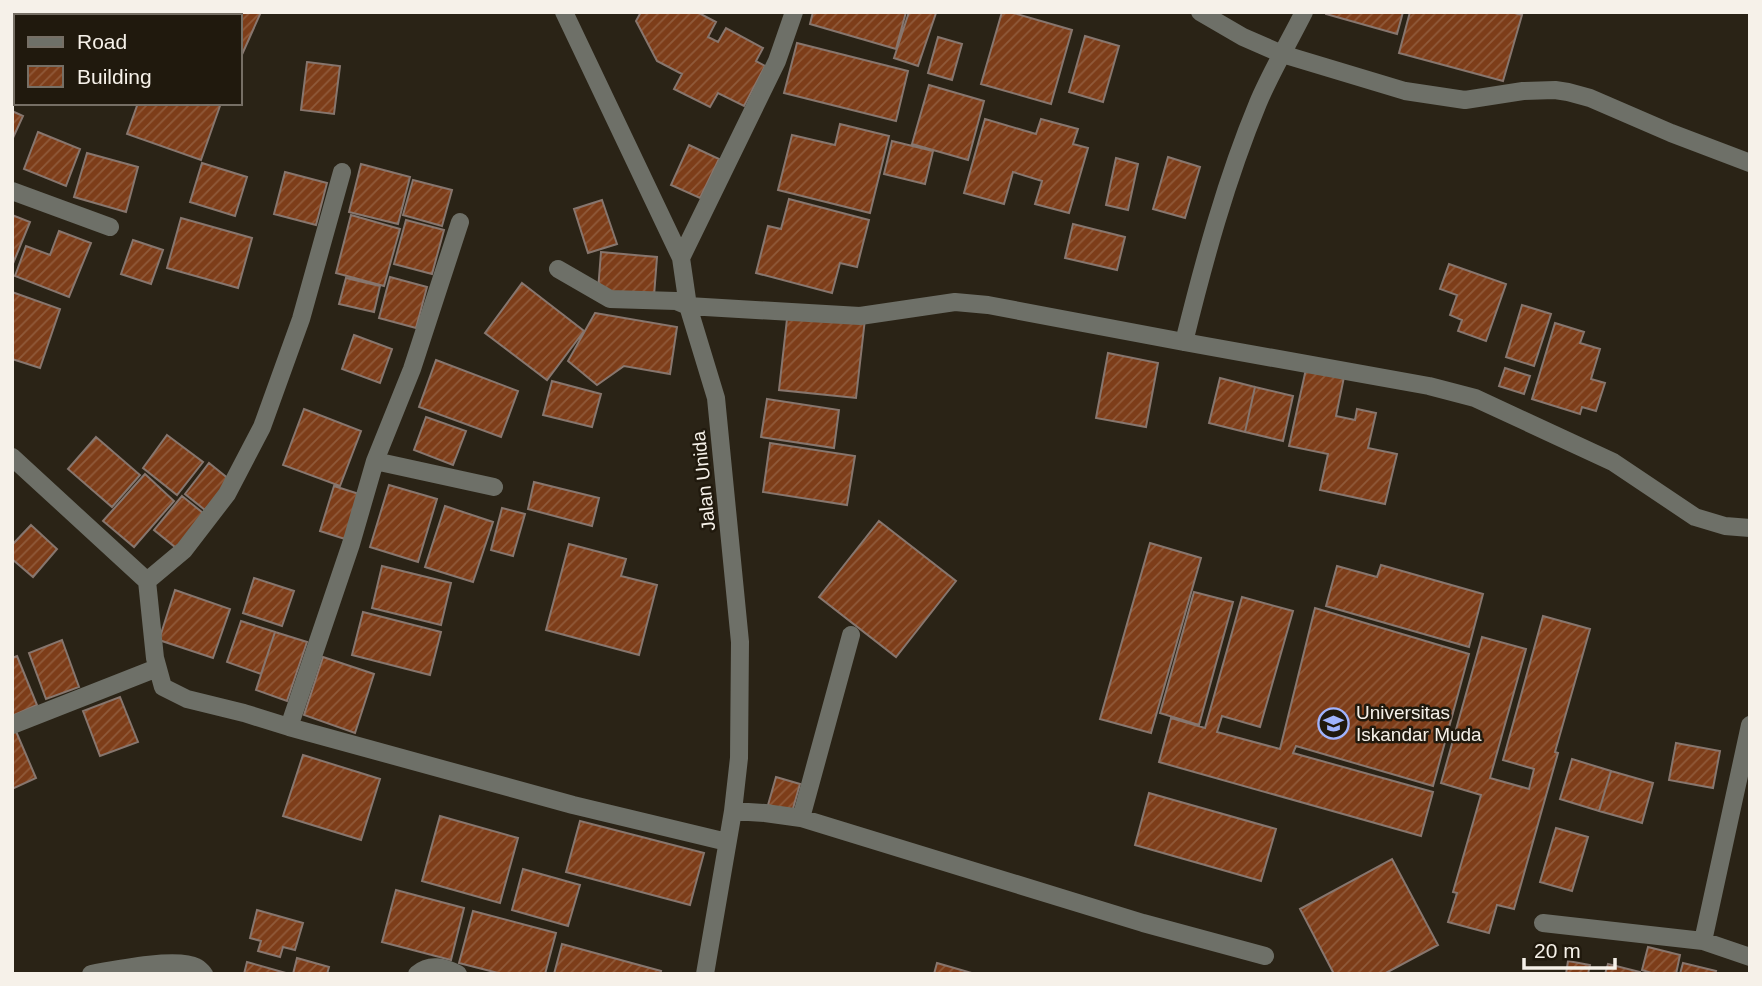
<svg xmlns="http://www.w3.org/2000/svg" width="1762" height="986" viewBox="0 0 1762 986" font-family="Arial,sans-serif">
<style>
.building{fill:url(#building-hatch);stroke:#87766e;stroke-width:2}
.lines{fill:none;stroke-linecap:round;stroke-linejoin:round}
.minor{stroke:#6e7068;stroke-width:18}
.labels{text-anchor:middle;stroke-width:5;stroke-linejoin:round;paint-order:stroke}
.street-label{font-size:19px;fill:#f6f1e9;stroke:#20190d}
.poi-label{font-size:19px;fill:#f6f1e9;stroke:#20190d;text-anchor:start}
</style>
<defs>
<pattern id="building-hatch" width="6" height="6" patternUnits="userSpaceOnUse" patternTransform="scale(1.75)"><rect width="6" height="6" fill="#7d3d19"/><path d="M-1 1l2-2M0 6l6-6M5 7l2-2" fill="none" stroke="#905a3a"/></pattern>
</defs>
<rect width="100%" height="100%" fill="#2a2316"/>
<path class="building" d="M108,12H198L196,16H107Z
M209,12H261L240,59V16H207Z
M641,12H697L716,22L708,37L718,42L726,28L763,48L756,61L765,66L744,106L718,93L710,107L674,89L682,74L657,61L636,21Z
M813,12H906L896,49L810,24Z
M909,12L936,13L918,66L894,58Z
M1002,12H1010L1072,30L1051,104L981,84Z
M1326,12H1403L1397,34L1326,14Z
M1410,12H1511L1522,15L1503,81L1399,53Z
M1085,36L1119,46L1103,102L1069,92Z
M938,37L962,44L952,80L928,73Z
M797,43L908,71L896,121L784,93Z
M307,62L340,66L334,114L301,110Z
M929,85L984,101L968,160L912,144Z
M138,103H221L201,160L127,134Z
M12,111L23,116L12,140Z
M985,119L1036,134L1041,119L1078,129L1073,144L1088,148L1069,213L1035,204L1042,181L1013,172L1004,204L964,193Z
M840,124L889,136L870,213L778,190L792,135L835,145Z
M38,132L80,149L66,186L24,169Z
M892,141L933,151L925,184L884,174Z
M689,145L719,159L700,198L671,185Z
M87,153L138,167L126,212L74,197Z
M1168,157L1200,167L1185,218L1153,209Z
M1116,158L1138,164L1128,210L1106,205Z
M202,163L247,177L235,216L190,202Z
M361,164L410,177L398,224L349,212Z
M285,172L327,183L316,225L274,214Z
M413,180L452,190L442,226L403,215Z
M789,199L869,220L857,267L840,263L832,293L756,273L768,226L781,229Z
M602,200L617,244L588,253L574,209Z
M12,215L30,222L12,266Z
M351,215L400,229L384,286L336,273Z
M181,218L252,238L238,288L167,268Z
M406,220L444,230L432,274L394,264Z
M1073,224L1125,237L1117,270L1065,258Z
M59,231L91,243L69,297L15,276L26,246L50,255Z
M133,240L163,250L151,284L121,274Z
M601,252L657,257L654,296L598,291Z
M1449,264L1506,284L1486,341L1458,331L1462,320L1450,315L1457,295L1440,289Z
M390,277L427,287L416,328L379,318Z
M346,278L380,286L374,312L339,304Z
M522,283L584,331L547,380L485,333Z
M12,292L60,309L40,368L12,359Z
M1522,305L1551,314L1534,366L1506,357Z
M788,310L865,319L856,398L779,390Z
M595,313L677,327L670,374L624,366L597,385L568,361Z
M1555,323L1584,332L1580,343L1600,349L1591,379L1605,383L1596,411L1582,407L1580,414L1532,399Z
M354,335L392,349L380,383L342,369Z
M1108,353L1158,363L1146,427L1096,418Z
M436,360L518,391L501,437L419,407Z
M1505,368L1530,376L1524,394L1499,386Z
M1306,369L1344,377L1336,416L1355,420L1357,409L1376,413L1368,448L1397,454L1385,504L1320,490L1328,454L1289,446Z
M1220,378L1255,387L1245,432L1209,423Z
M552,381L601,394L592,427L543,415Z
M1255,387L1293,396L1283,441L1245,432Z
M767,399L839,410L834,448L761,437Z
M304,409L361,431L340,486L283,465Z
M426,417L466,431L453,465L414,450Z
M167,435L203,462L177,495L143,468Z
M96,437L140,475L112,507L68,469Z
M770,443L855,456L847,505L763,492Z
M209,463L230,480L205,510L185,494Z
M145,474L174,501L134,547L103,521Z
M534,482L599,498L592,526L528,509Z
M389,485L437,499L418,562L370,547Z
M334,486L362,495L348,540L320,531Z
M182,496L208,517L180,551L154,530Z
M445,506L493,522L473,582L425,567Z
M502,508L525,514L513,556L491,550Z
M879,521L956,581L896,657L819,597Z
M31,525L57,549L33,577L12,559V545Z
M1150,543L1201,558L1151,733L1100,719Z
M569,544L626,559L621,576L657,585L639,655L546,630Z
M1381,565L1483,594L1469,647L1326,606L1337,566L1377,577Z
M382,566L451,583L441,625L372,608Z
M254,578L294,591L282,626L243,613Z
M175,590L230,609L213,658L159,640Z
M1194,592L1233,602L1199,725L1160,713Z
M1242,597L1293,611L1260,727L1222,716L1217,732L1280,749L1315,608L1469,654L1433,786L1296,746L1293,753L1433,792L1421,836L1159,762L1171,718L1205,728Z
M363,612L441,632L430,675L352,655Z
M1543,616L1590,629L1555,752L1558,753L1514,909L1497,905L1489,933L1448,922L1457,893L1453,892L1481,795L1441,783L1482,637L1526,649L1490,778L1529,789L1534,769L1503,760Z
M241,621L275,632L261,674L227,662Z
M275,632L307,642L287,701L256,690Z
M62,640L79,687L46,699L29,653Z
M17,656L37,705L12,716V658Z
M323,657L374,674L355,733L304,715Z
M120,697L138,742L100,756L83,711Z
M15,729L36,778L12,789V730Z
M1676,743L1720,751L1713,788L1669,780Z
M303,755L380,779L361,840L283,816Z
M1572,759L1611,771L1599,811L1560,799Z
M1611,771L1653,783L1642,823L1599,811Z
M776,777L800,784L792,812L768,805Z
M1149,793L1276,829L1261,881L1135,845Z
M440,816L518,838L500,903L422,881Z
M580,821L704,853L690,905L566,872Z
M1556,828L1588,837L1572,891L1540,882Z
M1392,859L1438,945L1384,974H1334L1300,909Z
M523,869L580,885L568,926L512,910Z
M396,890L464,908L451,960L382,942Z
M257,910L303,923L295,950L283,947L280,957L258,951L261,941L250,938Z
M473,911L556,933L545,974H502L459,963Z
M562,944L661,971L660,974H554Z
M1648,947L1680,955L1676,974H1655L1642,970Z
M297,958L329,967L327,974H293Z
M1568,961L1590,965L1588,974H1566Z
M247,962L286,973V974H244Z
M937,963L975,974H934Z
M1683,963L1716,971L1715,974H1680Z
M1608,964L1640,972V974H1605Z"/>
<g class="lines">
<path class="minor" d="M564,12L681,258L688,306L716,398L740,642L739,758L733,811L705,974
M1200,12L1243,37L1282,54L1405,91L1465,100L1523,91L1555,90L1568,92L1590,98L1671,133L1750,163
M12,191L110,227
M681,258L777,61L794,12
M558,269L610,299L676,301L688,306L860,316L955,302L988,305L1184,342L1429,386L1475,398L1613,462L1695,517L1725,526L1750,528
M1184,342C1204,261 1226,180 1258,103C1271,72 1289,42 1304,12
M12,457L147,581L155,658L163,687L187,699L244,713L289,727L573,805L727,842
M375,461L494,487
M147,581L184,550L227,494L262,427L301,319L342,172
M12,725L157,668
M289,727L351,544L375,461L412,369L460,222
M733,811L765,813L801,818L1143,923L1265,956
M801,818L851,635
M1543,923L1703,941L1750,957
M1703,941L1750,725
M91,974C113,970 177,957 196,967C199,968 201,971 204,974
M417,974C430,963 444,967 458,974"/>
</g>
<defs>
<symbol id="university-ring" viewBox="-11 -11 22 22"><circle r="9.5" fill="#20190d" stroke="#a0b3fd" stroke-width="1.5"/><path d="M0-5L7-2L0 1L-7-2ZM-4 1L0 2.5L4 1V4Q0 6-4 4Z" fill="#a0b3fd"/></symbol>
</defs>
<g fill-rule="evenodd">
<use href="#university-ring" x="1316" y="706" width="35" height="35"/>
</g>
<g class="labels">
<g class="street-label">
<text transform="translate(703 481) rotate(-96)" y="7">Jalan Unida</text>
</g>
<g class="poi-label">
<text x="1356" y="719">Universitas<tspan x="1356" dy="22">Iskandar Muda</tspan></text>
</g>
</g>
<rect width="1762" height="986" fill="none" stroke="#f6f1e9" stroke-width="28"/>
<rect x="14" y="14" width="228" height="91" fill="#20190d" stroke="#766f65" stroke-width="2"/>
<rect x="28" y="37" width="35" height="10" fill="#6e7068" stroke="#766f65" stroke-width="2"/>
<text x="77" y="49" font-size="21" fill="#f6f1e9">Road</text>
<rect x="28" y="66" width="35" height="21" fill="url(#building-hatch)" stroke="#766f65" stroke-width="2"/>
<text x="77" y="84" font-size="21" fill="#f6f1e9">Building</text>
<path d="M1524 958v10h91v-10" fill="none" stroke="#f6f1e9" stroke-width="3.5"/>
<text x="1534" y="958" font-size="21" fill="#f6f1e9" stroke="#20190d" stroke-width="5" paint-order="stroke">20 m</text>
</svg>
